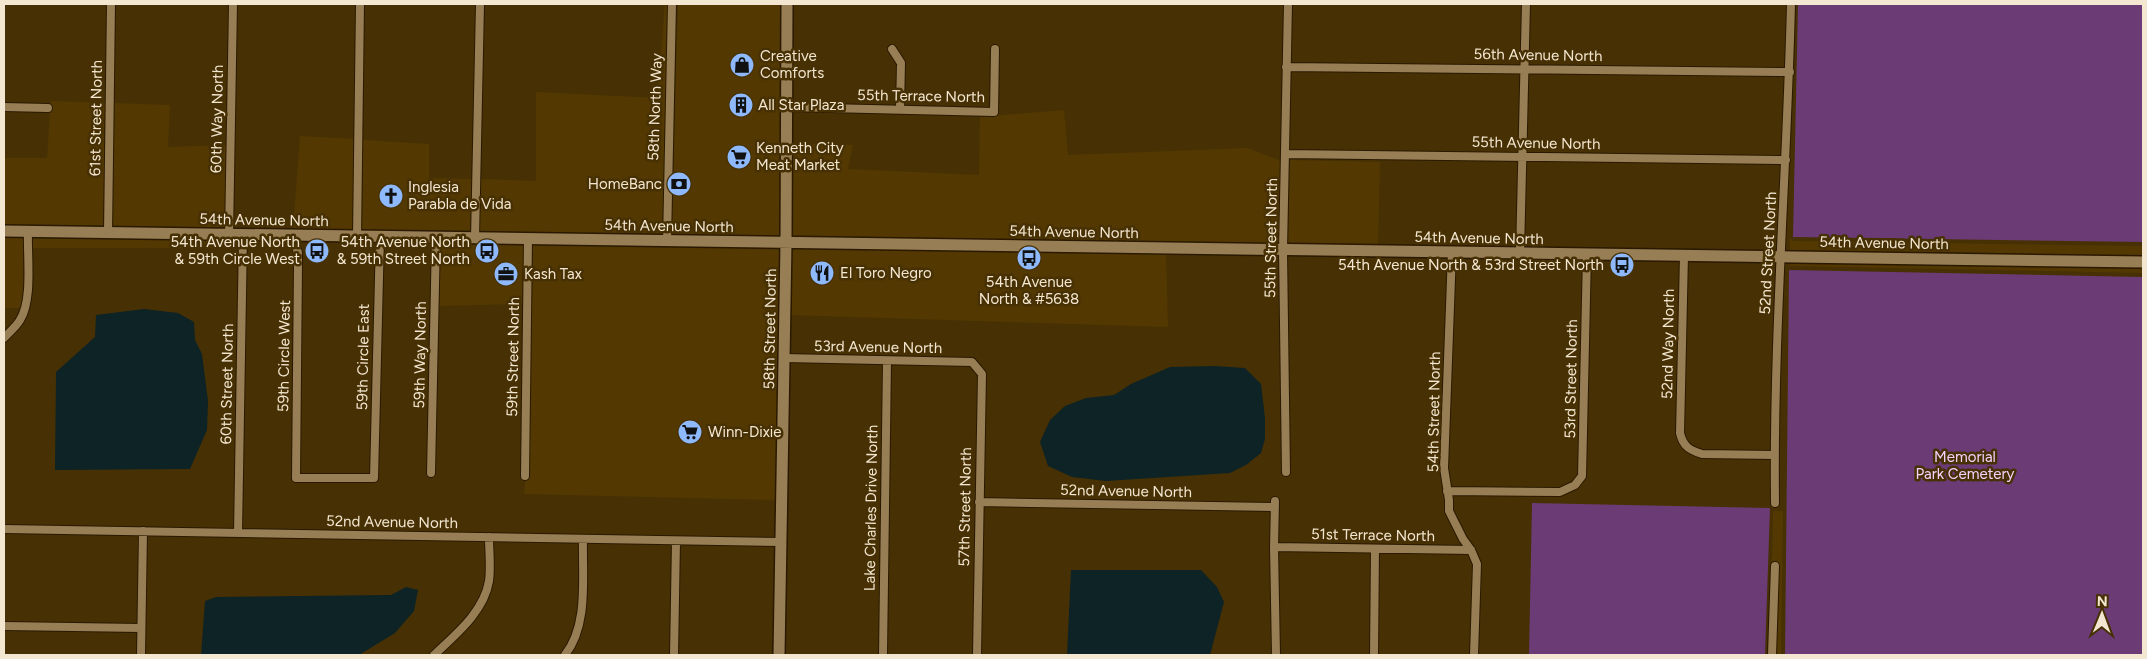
<svg xmlns="http://www.w3.org/2000/svg" width="2147" height="659" viewBox="0 0 2147 659" font-family="Figtree,sans-serif">
<style>
.built{fill:#533901}
.green{fill:#6a3b75}
.water{fill:#0d2325}
.lines{fill:none;stroke-linecap:round;stroke-linejoin:round}
.street-casing{stroke:#2a1900;stroke-width:10}
.secondary-casing{stroke:#2a1900;stroke-width:14}
.street{stroke:#977e54;stroke-width:8}
.secondary{stroke:#977e54;stroke-width:11}
.labels{text-anchor:middle;stroke-width:5;stroke-linejoin:round;paint-order:stroke}
.street-label{font-size:15px;fill:#f4e7d1;stroke:#473104}
.poi-label{font-size:15px;fill:#f4e7d1;stroke:#473104;text-anchor:start}
.park-label{font-size:15px;fill:#f5d2fe;stroke:#473104}
</style>
<rect width="100%" height="100%" fill="#473104"/>
<path class="built" d="M665,4H669L662,236L479,234L481,179L536,181V92L657,98Z
M678,4H783L782,238L671,237Z
M51,101L105,103L103,228L4,227V158H47L50,113H52Z
M114,103L170,105L168,147L226,145L225,230L112,228Z
M1064,110L1068,155L1248,148L1281,161L1279,245L790,238L792,143L853,145L848,169L979,175L980,117Z
M300,136L354,139L353,232L293,230Z
M363,140L429,144V178L472,179L471,233L362,232Z
M1290,160L1380,162L1378,246L1288,245Z
M4,236H23V294L21,308H4Z
M32,236L233,240V248H32Z
M1790,238L1793,241L2143,246V257L1790,252Z
M440,243L524,244L523,304L439,306Z
M533,244L782,248L777,500L524,494L525,481L529,480Z
M790,248L1166,253L1168,327L789,315Z
M1790,262L2143,266V273L1790,266Z
M1773,511H1783L1781,655H1776L1779,562L1772,561Z"/>
<path class="green" d="M1798,4H2143V242L1793,237Z
M1789,270L2143,277V655H1785Z
M1532,503L1770,508L1765,655H1529Z"/>
<path class="water" d="M144,309L178,313L194,322L195,340L202,354L208,401L207,430L190,469L55,470L56,372L95,337L96,315Z
M1214,366L1245,368L1261,384L1265,418V439L1261,453L1246,465L1230,473L1106,481L1072,477L1048,466L1040,442L1050,420L1065,406L1086,398L1114,395L1131,384L1170,367Z
M1071,570H1201L1217,587L1224,602L1210,655H1067Z
M406,587L418,590L414,611L395,633L359,655H201L205,601L216,597L391,595Z"/>
<g class="lines">
<defs>
<path id="street" d="M892,49L901,63L900,109
M1286,67L1790,72
M4,107L48,108
M786,107L994,112L995,49
M1286,154L1786,160
M108,233L111,4
M229,235L233,4
M293,236L298,253V265L296,478H374L380,237
M357,237L360,4
M475,238L480,4
M667,241L672,4
M1452,252L1444,468L1449,500V511L1463,539L1471,550L1477,564L1474,655
M1520,253L1526,4
M1684,255L1680,433C1683,446 1689,450 1702,454L1775,455
M4,338C9,332 16,327 20,320C33,300 27,256 28,232
M784,358L972,362L982,374L977,655
M1286,472L1283,250L1288,4
M431,473L436,238
M525,476L528,239
M1447,491L1560,492L1575,485L1582,476L1587,254
M1275,501L1274,547L1276,655
M979,502L1274,507
M1775,503C1773,336 1787,170 1791,4
M4,529L781,542
M238,533L243,235
M1274,547L1471,550
M4,626L141,628
M141,655L143,531
M434,655C455,635 484,612 489,581C491,567 489,551 489,537
M565,655C589,624 582,577 583,539
M674,655L676,541
M883,655L887,361
M1374,655L1375,549
M1772,655L1775,566"/>
<path id="secondary" d="M4,231L2143,262
M779,655L786,243L787,4"/>
</defs>
<use href="#street" class="street-casing"/>
<use href="#secondary" class="secondary-casing"/>
<use href="#street" class="street"/>
<use href="#secondary" class="secondary"/>
</g>
<defs>
<symbol id="shop-disc" viewBox="-11 -11 22 22"><circle r="9.5" fill="#8eb9fd" stroke="#473104"/><path d="M-5-2.5h2.3a2.7 3.5 0 0 1 5.4 0H5L5.5 6h-11ZM-1.5-2.5h3a1.5 2.3 0 0 0-3 0Z" fill="#111"/></symbol>
<symbol id="building-disc" viewBox="-11 -11 22 22"><circle r="9.5" fill="#8eb9fd" stroke="#473104"/><path d="M-4-6H4V6H1V3H-1V6H-4ZM-2.5-4.3h1.7v1.8h-1.7ZM.8-4.3h1.7v1.8H.8ZM-2.5-1h1.7V.8h-1.7ZM.8-1h1.7V.8H.8Z" fill="#111"/></symbol>
<symbol id="supermarket-disc" viewBox="-11 -11 22 22"><circle r="9.5" fill="#8eb9fd" stroke="#473104"/><path d="M-6-5.5h2.5l.6 2H6L4.5 2H-2.5L-4.4-4H-6ZM-1.5 3.2a1.3 1.3 0 1 0 .1 0ZM3 3.2a1.3 1.3 0 1 0 .1 0Z" fill="#111"/></symbol>
<symbol id="bank-disc" viewBox="-11 -11 22 22"><circle r="9.5" fill="#8eb9fd" stroke="#473104"/><path d="M-6-4H6V4H-6ZM0-2.3a2.3 2.3 0 1 0 0 4.6a2.3 2.3 0 1 0 0-4.6Z" fill="#111"/></symbol>
<symbol id="church-disc" viewBox="-11 -11 22 22"><circle r="9.5" fill="#8eb9fd" stroke="#473104"/><path d="M-1.2-6h2.4v3.5h3.3v2.4h-3.3V6h-2.4V-.1h-3.3v-2.4h3.3Z" fill="#111"/></symbol>
<symbol id="bus-disc" viewBox="-11 -11 22 22"><circle r="9.5" fill="#8eb9fd" stroke="#473104"/><path d="M-5-6H5V4H4V6H2V4H-2V6H-4V4H-5ZM-3.5-4V0h7V-4ZM-3.5 1.2v1.5H-2V1.2ZM2 1.2v1.5H3.5V1.2Z" fill="#111"/></symbol>
<symbol id="restaurant-disc" viewBox="-11 -11 22 22"><circle r="9.5" fill="#8eb9fd" stroke="#473104"/><path d="M-5-6h1v4h1v-4h1v4h1v-4h1v5L-1.5 .5V6h-2V.5L-5-1ZM5-6V6H3V1.5H1.5Q1.5-4 5-6Z" fill="#111"/></symbol>
<symbol id="office-disc" viewBox="-11 -11 22 22"><circle r="9.5" fill="#8eb9fd" stroke="#473104"/><path d="M-6-3h4V-5.5h4V-3h4V5H-6ZM-1-4.5V-3h2v-1.5ZM-6 0V1H6V0Z" fill="#111"/></symbol>
</defs>
<g fill-rule="evenodd">
<use href="#shop-disc" x="728" y="51" width="28" height="28"/>
<use href="#building-disc" x="727" y="91" width="28" height="28"/>
<use href="#supermarket-disc" x="725" y="143" width="28" height="28"/>
<use href="#bank-disc" x="665" y="170" width="28" height="28"/>
<use href="#church-disc" x="377" y="182" width="28" height="28"/>
<use href="#bus-disc" x="303" y="237" width="28" height="28"/>
<use href="#bus-disc" x="473" y="237" width="28" height="28"/>
<use href="#bus-disc" x="1015" y="244" width="28" height="28"/>
<use href="#bus-disc" x="1608" y="251" width="28" height="28"/>
<use href="#restaurant-disc" x="808" y="259" width="28" height="28"/>
<use href="#office-disc" x="492" y="260" width="28" height="28"/>
<use href="#supermarket-disc" x="676" y="418" width="28" height="28"/>
</g>
<g class="labels">
<g class="street-label">
<text transform="translate(1538 55) rotate(1)" y="5">56th Avenue North</text>
<text transform="translate(921 96) rotate(1)" y="5">55th Terrace North</text>
<text transform="translate(655 107) rotate(-88)" y="5">58th North Way</text>
<text transform="translate(96 118) rotate(-89)" y="5">61st Street North</text>
<text transform="translate(217 119) rotate(-89)" y="5">60th Way North</text>
<text transform="translate(1536 143) rotate(1)" y="5">55th Avenue North</text>
<text transform="translate(264 220) rotate(1)" y="5">54th Avenue North</text>
<text transform="translate(669 226) rotate(1)" y="5">54th Avenue North</text>
<text transform="translate(1074 232) rotate(1)" y="5">54th Avenue North</text>
<text transform="translate(1271 238) rotate(-89)" y="5">55th Street North</text>
<text transform="translate(1479 238) rotate(1)" y="5">54th Avenue North</text>
<text transform="translate(1884 243) rotate(1)" y="5">54th Avenue North</text>
<text transform="translate(1768 253) rotate(-87)" y="5">52nd Street North</text>
<text transform="translate(770 329) rotate(-89)" y="5">58th Street North</text>
<text transform="translate(1668 344) rotate(-89)" y="5">52nd Way North</text>
<text transform="translate(878 347) rotate(1)" y="5">53rd Avenue North</text>
<text transform="translate(420 355) rotate(-89)" y="5">59th Way North</text>
<text transform="translate(284 356) rotate(-89)" y="5">59th Circle West</text>
<text transform="translate(363 357) rotate(-89)" y="5">59th Circle East</text>
<text transform="translate(513 357) rotate(-89)" y="5">59th Street North</text>
<text transform="translate(1571 379) rotate(-89)" y="5">53rd Street North</text>
<text transform="translate(227 384) rotate(-89)" y="5">60th Street North</text>
<text transform="translate(1434 412) rotate(-89)" y="5">54th Street North</text>
<text transform="translate(1126 491) rotate(1)" y="5">52nd Avenue North</text>
<text transform="translate(965 507) rotate(-89)" y="5">57th Street North</text>
<text transform="translate(871 508) rotate(-89)" y="5">Lake Charles Drive North</text>
<text transform="translate(392 522) rotate(1)" y="5">52nd Avenue North</text>
<text transform="translate(1373 535) rotate(1)" y="5">51st Terrace North</text>
</g>
<g class="poi-label">
<text x="760" y="61">Creative<tspan x="760" dy="17">Comforts</tspan></text>
<text x="758" y="110">All Star Plaza</text>
<text x="756" y="153">Kenneth City<tspan x="756" dy="17">Meat Market</tspan></text>
<text x="662" y="189" text-anchor="end">HomeBanc</text>
<text x="408" y="192">Inglesia<tspan x="408" dy="17">Parabla de Vida</tspan></text>
<text x="300" y="247" text-anchor="end">54th Avenue North<tspan x="300" dy="17">&amp; 59th Circle West</tspan></text>
<text x="470" y="247" text-anchor="end">54th Avenue North<tspan x="470" dy="17">&amp; 59th Street North</tspan></text>
<text x="1604" y="270" text-anchor="end">54th Avenue North &amp; 53rd Street North</text>
<text x="840" y="278">El Toro Negro</text>
<text x="524" y="279">Kash Tax</text>
<text x="1029" y="287" text-anchor="middle">54th Avenue<tspan x="1029" dy="17">North &amp; #5638</tspan></text>
<text x="708" y="437">Winn-Dixie</text>
</g>
<g class="park-label">
<text x="1965" y="462">Memorial<tspan x="1965" dy="17">Park Cemetery</tspan></text>
</g>
</g>
<rect width="2147" height="659" fill="none" stroke="#f4e7d1" stroke-width="10"/>
<g transform="translate(2102 614) rotate(1)" stroke="#473104" stroke-width="4" paint-order="stroke">
<path d="M0-4L9 19L0 12L-9 19Z" fill="#f4e7d1"/>
<text y="-8" font-size="14" font-weight="bold" text-anchor="middle" fill="#f4e7d1">N</text>
</g>
</svg>
